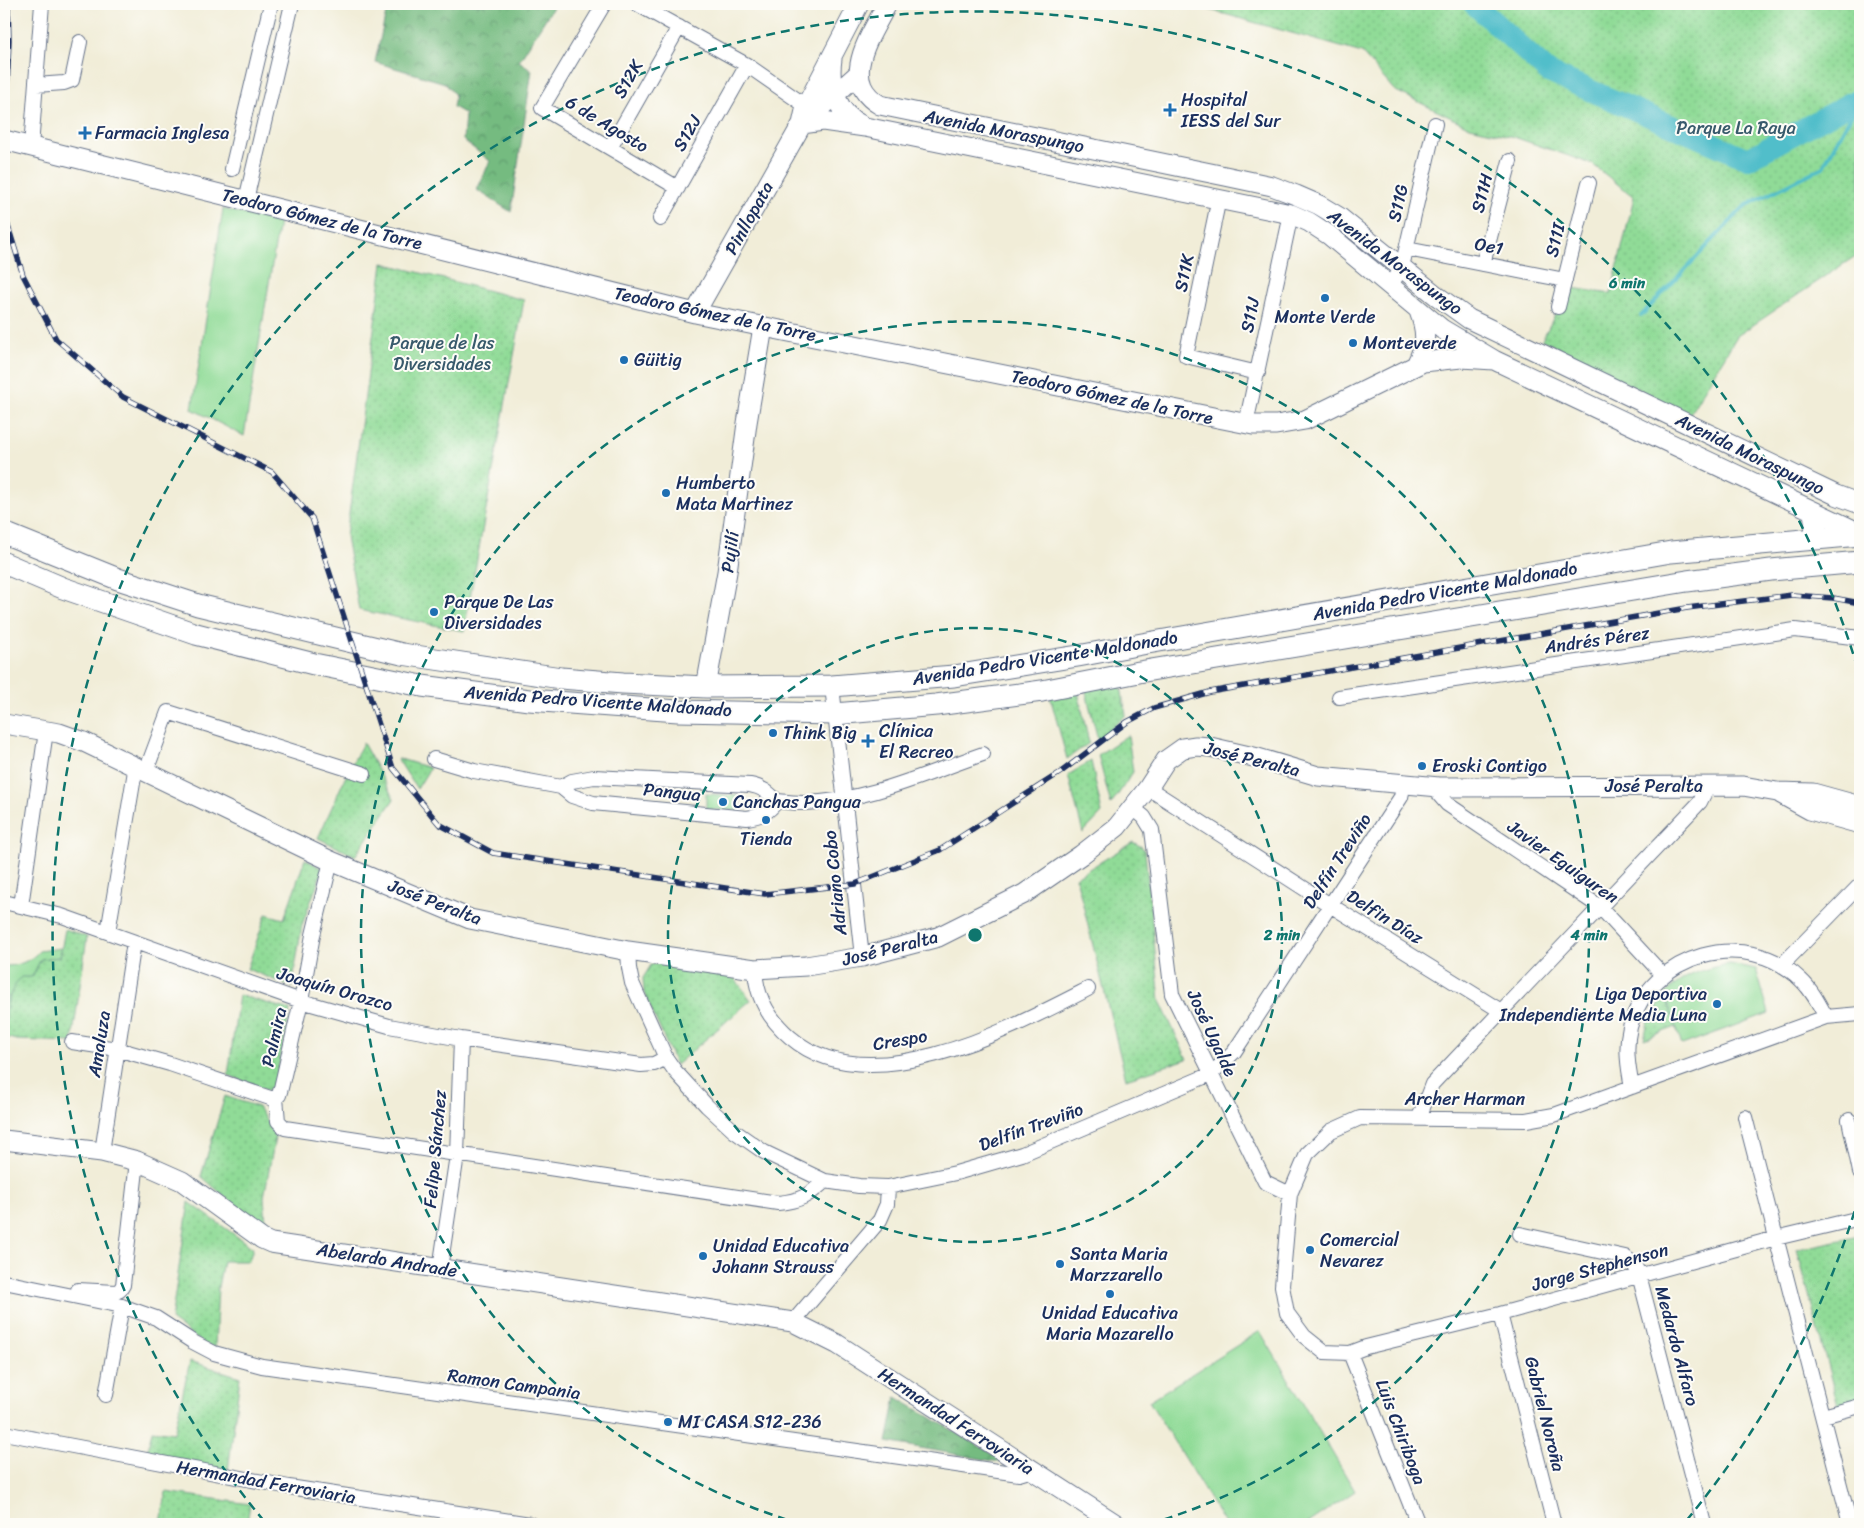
<svg xmlns="http://www.w3.org/2000/svg" width="1864" height="1528" viewBox="0 0 1864 1528" font-family="Sriracha,sans-serif">
<style>
.grass{fill:#90db97;stroke:#56857a}
.forest{fill:url(#forest-crowns);stroke:#48756f}
.park{fill:url(#park-dots);stroke:#56857a}
.lines{fill:none;stroke-linecap:round;stroke-linejoin:round}
.stream{stroke:#51beca;stroke-width:4}
.river{stroke:#51beca;stroke-width:22}
.street-casing{stroke:#667289;stroke-width:16}
.secondary-casing{stroke:#667289;stroke-width:21}
.primary-casing{stroke:#667289;stroke-width:23}
.street{stroke:#fff;stroke-width:14}
.secondary{stroke:#fff;stroke-width:19}
.primary{stroke:#fff;stroke-width:21}
.rail-casing{stroke:#1b2f5e;stroke-width:5.5}
.rail{stroke:#fdfcf7;stroke-width:4;stroke-dasharray:11;stroke-linecap:butt}
.ring{fill:none;stroke:#0f766e;stroke-width:2.5;stroke-dasharray:9 6}
.poi-dot{fill:#1f6fb2;stroke:#fdfcf7;stroke-width:2}
.labels{text-anchor:middle;stroke-width:4;stroke-linejoin:round;paint-order:stroke}
.street-label{font-size:18px;fill:#1b2f5e;stroke:#fdfcf7}
.poi-label{font-size:18px;fill:#1b2f5e;stroke:#fdfcf7;text-anchor:start}
.park-label{font-size:18px;fill:#385a6c;stroke:#fdfcf7}
.centre{fill:#0f766e;stroke:#fdfcf7;stroke-width:2.5}
.ring-label{font-size:15px;text-anchor:middle;font-weight:bold;fill:#0f766e;stroke:#fdfcf7;stroke-width:4;stroke-linejoin:round;paint-order:stroke}
</style>
<defs>
<pattern id="forest-crowns" width="20" height="18" patternUnits="userSpaceOnUse" patternTransform="scale(1.25)"><rect width="20" height="18" fill="#74bb80"/><path d="M2 6a3 3 0 1 1 6 0M12 15a3 3 0 1 1 6 0" fill="none" stroke="#5e986c"/></pattern>
<pattern id="park-dots" width="8" height="8" patternUnits="userSpaceOnUse" patternTransform="scale(1.25)"><rect width="8" height="8" fill="#90db97"/><path d="M2 2h.1M6 6h.1" fill="none" stroke="#7cbc85" stroke-width="1.8" stroke-linecap="round"/></pattern>
</defs>
<rect width="100%" height="100%" fill="#fdfcf7"/>
<filter id="ink" filterUnits="userSpaceOnUse"><feTurbulence type="fractalNoise" baseFrequency=".02" numOctaves="2"/><feDisplacementMap in="SourceGraphic" scale="10" xChannelSelector="R" yChannelSelector="G"/><feConvolveMatrix kernelMatrix="1 2 1 2 8 2 1 2 1" color-interpolation-filters="sRGB"/></filter>
<filter id="wash" filterUnits="userSpaceOnUse"><feTurbulence type="fractalNoise" baseFrequency=".0096" numOctaves="4" result="noise"/><feDisplacementMap in="SourceGraphic" scale="20" xChannelSelector="R" yChannelSelector="G"/><feGaussianBlur stdDeviation="1.12" result="paint"/><feColorMatrix in="noise" values="0 0 0 0 0 0 0 0 0 0 0 0 0 0 0 0 0 1.4 0 .05"/><feComposite in="paint" operator="in"/></filter>
<g filter="url(#wash)">
<rect width="100%" height="100%" fill="#f1edd8"/>
<path class="grass" d="M223,209L279,222L244,436L192,409Z
M706,794L739,796V811L706,809Z
M61,948L60,957L41,959L32,977L8,997L4,1035V966C18,966 31,961 39,951Z
M1730,964L1756,969L1769,1013L1682,1045L1665,994C1683,975 1705,968 1730,964Z
M1260,1331L1355,1491L1306,1524H1225L1149,1401Z"/>
<path class="forest" d="M388,4H555L519,61L532,70L511,212L477,190L490,161L463,140L465,114L453,107L455,95L445,83L375,62Z
M896,1397L1010,1464L887,1442Z"/>
<path class="park" d="M1189,4H1860V253L1737,336L1689,415L1542,340L1557,311L1572,288L1611,294L1634,197L1592,164L1514,137L1470,127L1394,90L1362,53Z
M383,263L524,300L464,631L359,610L346,536Z
M1121,687L1126,715L1098,740L1085,688Z
M1078,691L1089,743L1067,759L1050,696Z
M1128,735L1133,772L1111,805L1098,755Z
M363,743L394,799L355,856L318,838L349,769Z
M397,758L430,768L417,789Z
M1091,761L1102,813L1083,833L1068,775Z
M1133,842L1142,847L1145,852L1160,1001L1187,1059L1126,1079L1076,877Z
M305,859L323,869L302,925L292,987L247,969L266,914L284,919Z
M65,929L87,937L72,1042L17,1040L4,1037C6,1014 5,996 21,977H32L41,959L60,957Z
M664,961L730,972L751,1000L676,1065L644,993L643,978L651,965Z
M1665,994L1676,1027L1644,1039L1648,1022Z
M239,995L290,1010L275,1085L272,1090L268,1091L228,1075Z
M225,1096L258,1107L271,1128L275,1138L264,1197L267,1234L201,1176Z
M189,1202L253,1248L249,1261H223L218,1287L215,1347L204,1344L171,1320Z
M1860,1236V1399L1838,1406L1797,1249Z
M190,1361L240,1377L228,1471L146,1457L152,1430L174,1433Z
M166,1492L250,1504L247,1524H161Z"/>
<g class="lines">
<path class="stream" d="M1641,316L1745,206L1823,167L1860,99"/>
<path class="river" d="M1474,4L1548,72L1748,159L1860,98"/>
</g>
</g>
<g filter="url(#ink)">
<g class="lines">
<defs>
<path id="street" d="M604,4L542,108L678,188
M637,4L747,65L806,106
M36,85L64,83L72,80L80,42
M31,147L42,4
M610,148L679,27
M232,169L270,8L269,4
M1219,198L1186,356L1258,373
M246,200L292,4
M660,219L747,65
M1407,249L1565,280
M1483,264L1510,161
M1390,287L1402,267L1435,124
M1558,307L1589,183
M1246,424L1291,214
M832,686L862,957
M1339,697L1795,630L1860,638
M434,759L474,771L561,787L572,796L593,803L747,818C761,816 768,813 777,801
M146,771L168,712L364,774
M561,787L572,781L594,777L750,785C762,787 768,792 777,801C786,802 795,803 804,803C865,802 925,774 983,754
M1439,787L1440,796L1447,804L1600,907L1663,975
M1148,788L1330,905L1501,1011
M1133,808L1144,817L1152,830L1172,994L1265,1182L1290,1194
M331,861L313,935L301,1001L281,1088L279,1095L276,1098L278,1121L285,1128L778,1203C800,1201 808,1196 825,1181
M4,902L62,916L301,1001L389,1026L461,1039L641,1065L654,1064L666,1058
M21,906L46,731
M108,932L136,765
M628,951L629,968L632,983L666,1058L675,1071L707,1106L734,1131L764,1152L825,1181L859,1186L888,1187L956,1173L1022,1154L1211,1074L1234,1052L1401,797L1404,783
M1782,965L1860,885
M755,969C756,996 769,1019 790,1037C869,1105 1012,1028 1088,989
M1860,1014L1826,1017L1554,1115L1526,1120L1360,1118L1331,1131L1307,1154L1290,1194L1282,1286L1287,1313L1304,1336L1324,1352L1350,1353L1366,1347L1500,1314L1776,1238L1860,1218
M72,1042L117,1049L170,1064L270,1098H276
M1632,1087C1628,1067 1625,1047 1630,1027C1650,953 1746,926 1801,980C1812,990 1819,1004 1826,1017
M1745,1117L1850,1524
M1419,1118L1432,1084L1700,802L1704,794L1703,785
M1849,1120L1860,1172
M102,1152L134,942
M1520,1234L1625,1257L1634,1264L1639,1275L1704,1524
M441,1262L457,1155L461,1039
M4,1282L122,1306L156,1318L193,1342L214,1353L262,1366L1019,1474L1032,1470
M78,1290L116,1292L120,1290L123,1285L137,1161
M1500,1314L1554,1524
M793,1322L880,1220L887,1204L888,1187
M1350,1353L1418,1524
M106,1395L122,1306
M1823,1416L1860,1406
M4,1433L289,1487L530,1524"/>
<path id="secondary" d="M887,4C872,34 837,80 880,105L1225,176L1272,186L1296,195L1319,205L1339,217L1437,296L1469,319L1836,495L1860,504
M832,59C828,86 837,114 863,126
M802,124L823,121L865,127L1291,214L1309,222L1329,235L1442,329L1494,360L1860,533
M802,124L859,73
M4,140L695,313L1253,425H1276L1305,420L1423,362L1461,358L1494,360
M695,313L802,124L806,106L859,4
M1416,365C1427,343 1427,333 1419,311
M706,687L727,572L747,423L763,327
M4,724L59,733L84,742L331,861L470,919L628,951L755,969L806,966L862,957L938,937L1024,894L1081,855L1117,827L1148,788L1166,760L1183,748L1196,746L1210,747L1258,758L1318,776L1439,787L1743,786L1777,792L1813,793L1860,806
M1781,794L1810,810L1860,824
M4,1140L102,1152L137,1161L182,1181L262,1239L271,1243L793,1322L837,1344L1116,1524"/>
<path id="primary" d="M1814,513L1816,526L1814,539
M4,533L118,579L198,605L402,654L561,678L623,683L706,687L832,686L954,676L1078,656L1142,644L1671,552L1860,535
M4,563L63,588L196,634L314,664L422,686L529,700L678,711L835,714L936,705L1042,691L1139,672L1687,581L1771,570L1860,562"/>
</defs>
<use href="#street" class="street-casing"/>
<use href="#secondary" class="secondary-casing"/>
<use href="#primary" class="primary-casing"/>
<use href="#street" class="street"/>
<use href="#secondary" class="secondary"/>
<use href="#primary" class="primary"/>
<defs>
<path id="rail" d="M8,4L9,40L5,140L4,213L23,275L56,339L123,397L272,472L312,518L393,768L439,824L493,853L765,894L855,884L940,850L1061,772L1127,722L1154,708L1210,692L1687,608L1792,595L1833,598L1860,603"/>
</defs>
<use href="#rail" class="rail-casing"/>
<use href="#rail" class="rail"/>
</g>
</g>
<g class="ring">
<circle cx="975" cy="935" r="307"/>
<path d="M801 1524A614 614 0 1 1 1149 1524"/>
<path d="M1859 1197A922 922 0 0 1 1686 1521M264 1521A922 922 0 1 1 1859 673"/>
</g>
<g class="poi-dot">
<path d="M1167.5 102.5h5v5h5v5h-5v5h-5v-5h-5v-5h5z"/>
<path d="M82.5 125.5h5v5h5v5h-5v5h-5v-5h-5v-5h5z"/>
<circle cx="1325" cy="298" r="5"/>
<circle cx="1353" cy="343" r="5"/>
<circle cx="624" cy="360" r="5"/>
<circle cx="666" cy="493" r="5"/>
<circle cx="434" cy="612" r="5"/>
<circle cx="773" cy="733" r="5"/>
<path d="M865.5 733.5h5v5h5v5h-5v5h-5v-5h-5v-5h5z"/>
<circle cx="1422" cy="766" r="5"/>
<circle cx="723" cy="802" r="5"/>
<circle cx="766" cy="820" r="5"/>
<circle cx="1717" cy="1004" r="5"/>
<circle cx="1310" cy="1250" r="5"/>
<circle cx="703" cy="1256" r="5"/>
<circle cx="1060" cy="1264" r="5"/>
<circle cx="1110" cy="1294" r="5"/>
<circle cx="668" cy="1422" r="5"/>
</g>
<g class="labels">
<g class="street-label">
<text transform="translate(628 79) rotate(-60)" y="6">S12K</text>
<text transform="translate(607 124) rotate(31)" y="6">6 de Agosto</text>
<text transform="translate(1004 131) rotate(11)" y="6">Avenida Moraspungo</text>
<text transform="translate(687 133) rotate(-60)" y="6">S12J</text>
<text transform="translate(1482 193) rotate(-75)" y="6">S11H</text>
<text transform="translate(1398 203) rotate(-77)" y="6">S11G</text>
<text transform="translate(749 218) rotate(-61)" y="6">Pinllopata</text>
<text transform="translate(322 219) rotate(14)" y="6">Teodoro Gómez de la Torre</text>
<text transform="translate(1555 240) rotate(-76)" y="6">S11I</text>
<text transform="translate(1489 246) rotate(11)" y="6">Oe1</text>
<text transform="translate(1395 262) rotate(37)" y="6">Avenida Moraspungo</text>
<text transform="translate(1184 273) rotate(-78)" y="6">S11K</text>
<text transform="translate(715 314) rotate(12)" y="6">Teodoro Gómez de la Torre</text>
<text transform="translate(1250 315) rotate(-78)" y="6">S11J</text>
<text transform="translate(1112 397) rotate(12)" y="6">Teodoro Gómez de la Torre</text>
<text transform="translate(1750 454) rotate(26)" y="6">Avenida Moraspungo</text>
<text transform="translate(730 552) rotate(-82)" y="6">Pujilí</text>
<text transform="translate(1445 591) rotate(-10)" y="6">Avenida Pedro Vicente Maldonado</text>
<text transform="translate(1597 640) rotate(-8)" y="6">Andrés Pérez</text>
<text transform="translate(1045 658) rotate(-9)" y="6">Avenida Pedro Vicente Maldonado</text>
<text transform="translate(598 701) rotate(4)" y="6">Avenida Pedro Vicente Maldonado</text>
<text transform="translate(1252 759) rotate(14)" y="6">José Peralta</text>
<text x="1654" y="792">José Peralta</text>
<text transform="translate(672 792) rotate(6)" y="6">Pangua</text>
<text transform="translate(1337 861) rotate(-57)" y="6">Delfín Treviño</text>
<text transform="translate(1563 862) rotate(35)" y="6">Javier Eguiguren</text>
<text transform="translate(835 883) rotate(-96)" y="6">Adriano Cobo</text>
<text transform="translate(435 902) rotate(21)" y="6">José Peralta</text>
<text transform="translate(1385 917) rotate(32)" y="6">Delfin Díaz</text>
<text transform="translate(890 948) rotate(-14)" y="6">José Peralta</text>
<text transform="translate(335 989) rotate(16)" y="6">Joaquín Orozco</text>
<text transform="translate(1212 1033) rotate(65)" y="6">José Ugalde</text>
<text transform="translate(274 1037) rotate(-77)" y="6">Palmira</text>
<text transform="translate(900 1040) rotate(-9)" y="6">Crespo</text>
<text transform="translate(99 1044) rotate(-81)" y="6">Amaluza</text>
<text x="1465" y="1105">Archer Harman</text>
<text transform="translate(1031 1127) rotate(-20)" y="6">Delfín Treviño</text>
<text transform="translate(435 1149) rotate(-85)" y="6">Felipe Sánchez</text>
<text transform="translate(387 1260) rotate(9)" y="6">Abelardo Andrade</text>
<text transform="translate(1600 1267) rotate(-15)" y="6">Jorge Stephenson</text>
<text transform="translate(1677 1346) rotate(75)" y="6">Medardo Alfaro</text>
<text transform="translate(514 1384) rotate(8)" y="6">Ramon Campania</text>
<text transform="translate(1545 1414) rotate(76)" y="6">Gabriel Noroña</text>
<text transform="translate(956 1421) rotate(33)" y="6">Hermandad Ferroviaria</text>
<text transform="translate(1401 1432) rotate(69)" y="6">Luis Chiriboga</text>
<text transform="translate(266 1482) rotate(10)" y="6">Hermandad Ferroviaria</text>
</g>
<g class="poi-label">
<text x="1181" y="106">Hospital<tspan x="1181" dy="21">IESS del Sur</tspan></text>
<text x="95" y="139">Farmacia Inglesa</text>
<text x="1325" y="323" text-anchor="middle">Monte Verde</text>
<text x="1363" y="349">Monteverde</text>
<text x="634" y="366">Güitig</text>
<text x="676" y="489">Humberto<tspan x="676" dy="21">Mata Martinez</tspan></text>
<text x="444" y="608">Parque De Las<tspan x="444" dy="21">Diversidades</tspan></text>
<text x="879" y="737">Clínica<tspan x="879" dy="21">El Recreo</tspan></text>
<text x="783" y="739">Think Big</text>
<text x="1432" y="772">Eroski Contigo</text>
<text x="733" y="808">Canchas Pangua</text>
<text x="766" y="845" text-anchor="middle">Tienda</text>
<text x="1707" y="1000" text-anchor="end">Liga Deportiva<tspan x="1707" dy="21">Independiente Media Luna</tspan></text>
<text x="1320" y="1246">Comercial<tspan x="1320" dy="21">Nevarez</tspan></text>
<text x="713" y="1252">Unidad Educativa<tspan x="713" dy="21">Johann Strauss</tspan></text>
<text x="1070" y="1260">Santa Maria<tspan x="1070" dy="21">Marzzarello</tspan></text>
<text x="1110" y="1319" text-anchor="middle">Unidad Educativa<tspan x="1110" dy="21">Maria Mazarello</tspan></text>
<text x="678" y="1428">MI CASA S12-236</text>
</g>
<g class="park-label">
<text x="1736" y="134">Parque La Raya</text>
<text x="442" y="349">Parque de las<tspan x="442" dy="21">Diversidades</tspan></text>
</g>
</g>
<circle cx="975" cy="935" r="8" class="centre"/>
<g class="ring-label">
<text x="1627" y="288">6 min</text>
<text x="1282" y="940">2 min</text>
<text x="1589" y="940">4 min</text>
</g>
<rect width="1864" height="1528" fill="none" stroke="#fdfcf7" stroke-width="20"/>
</svg>
